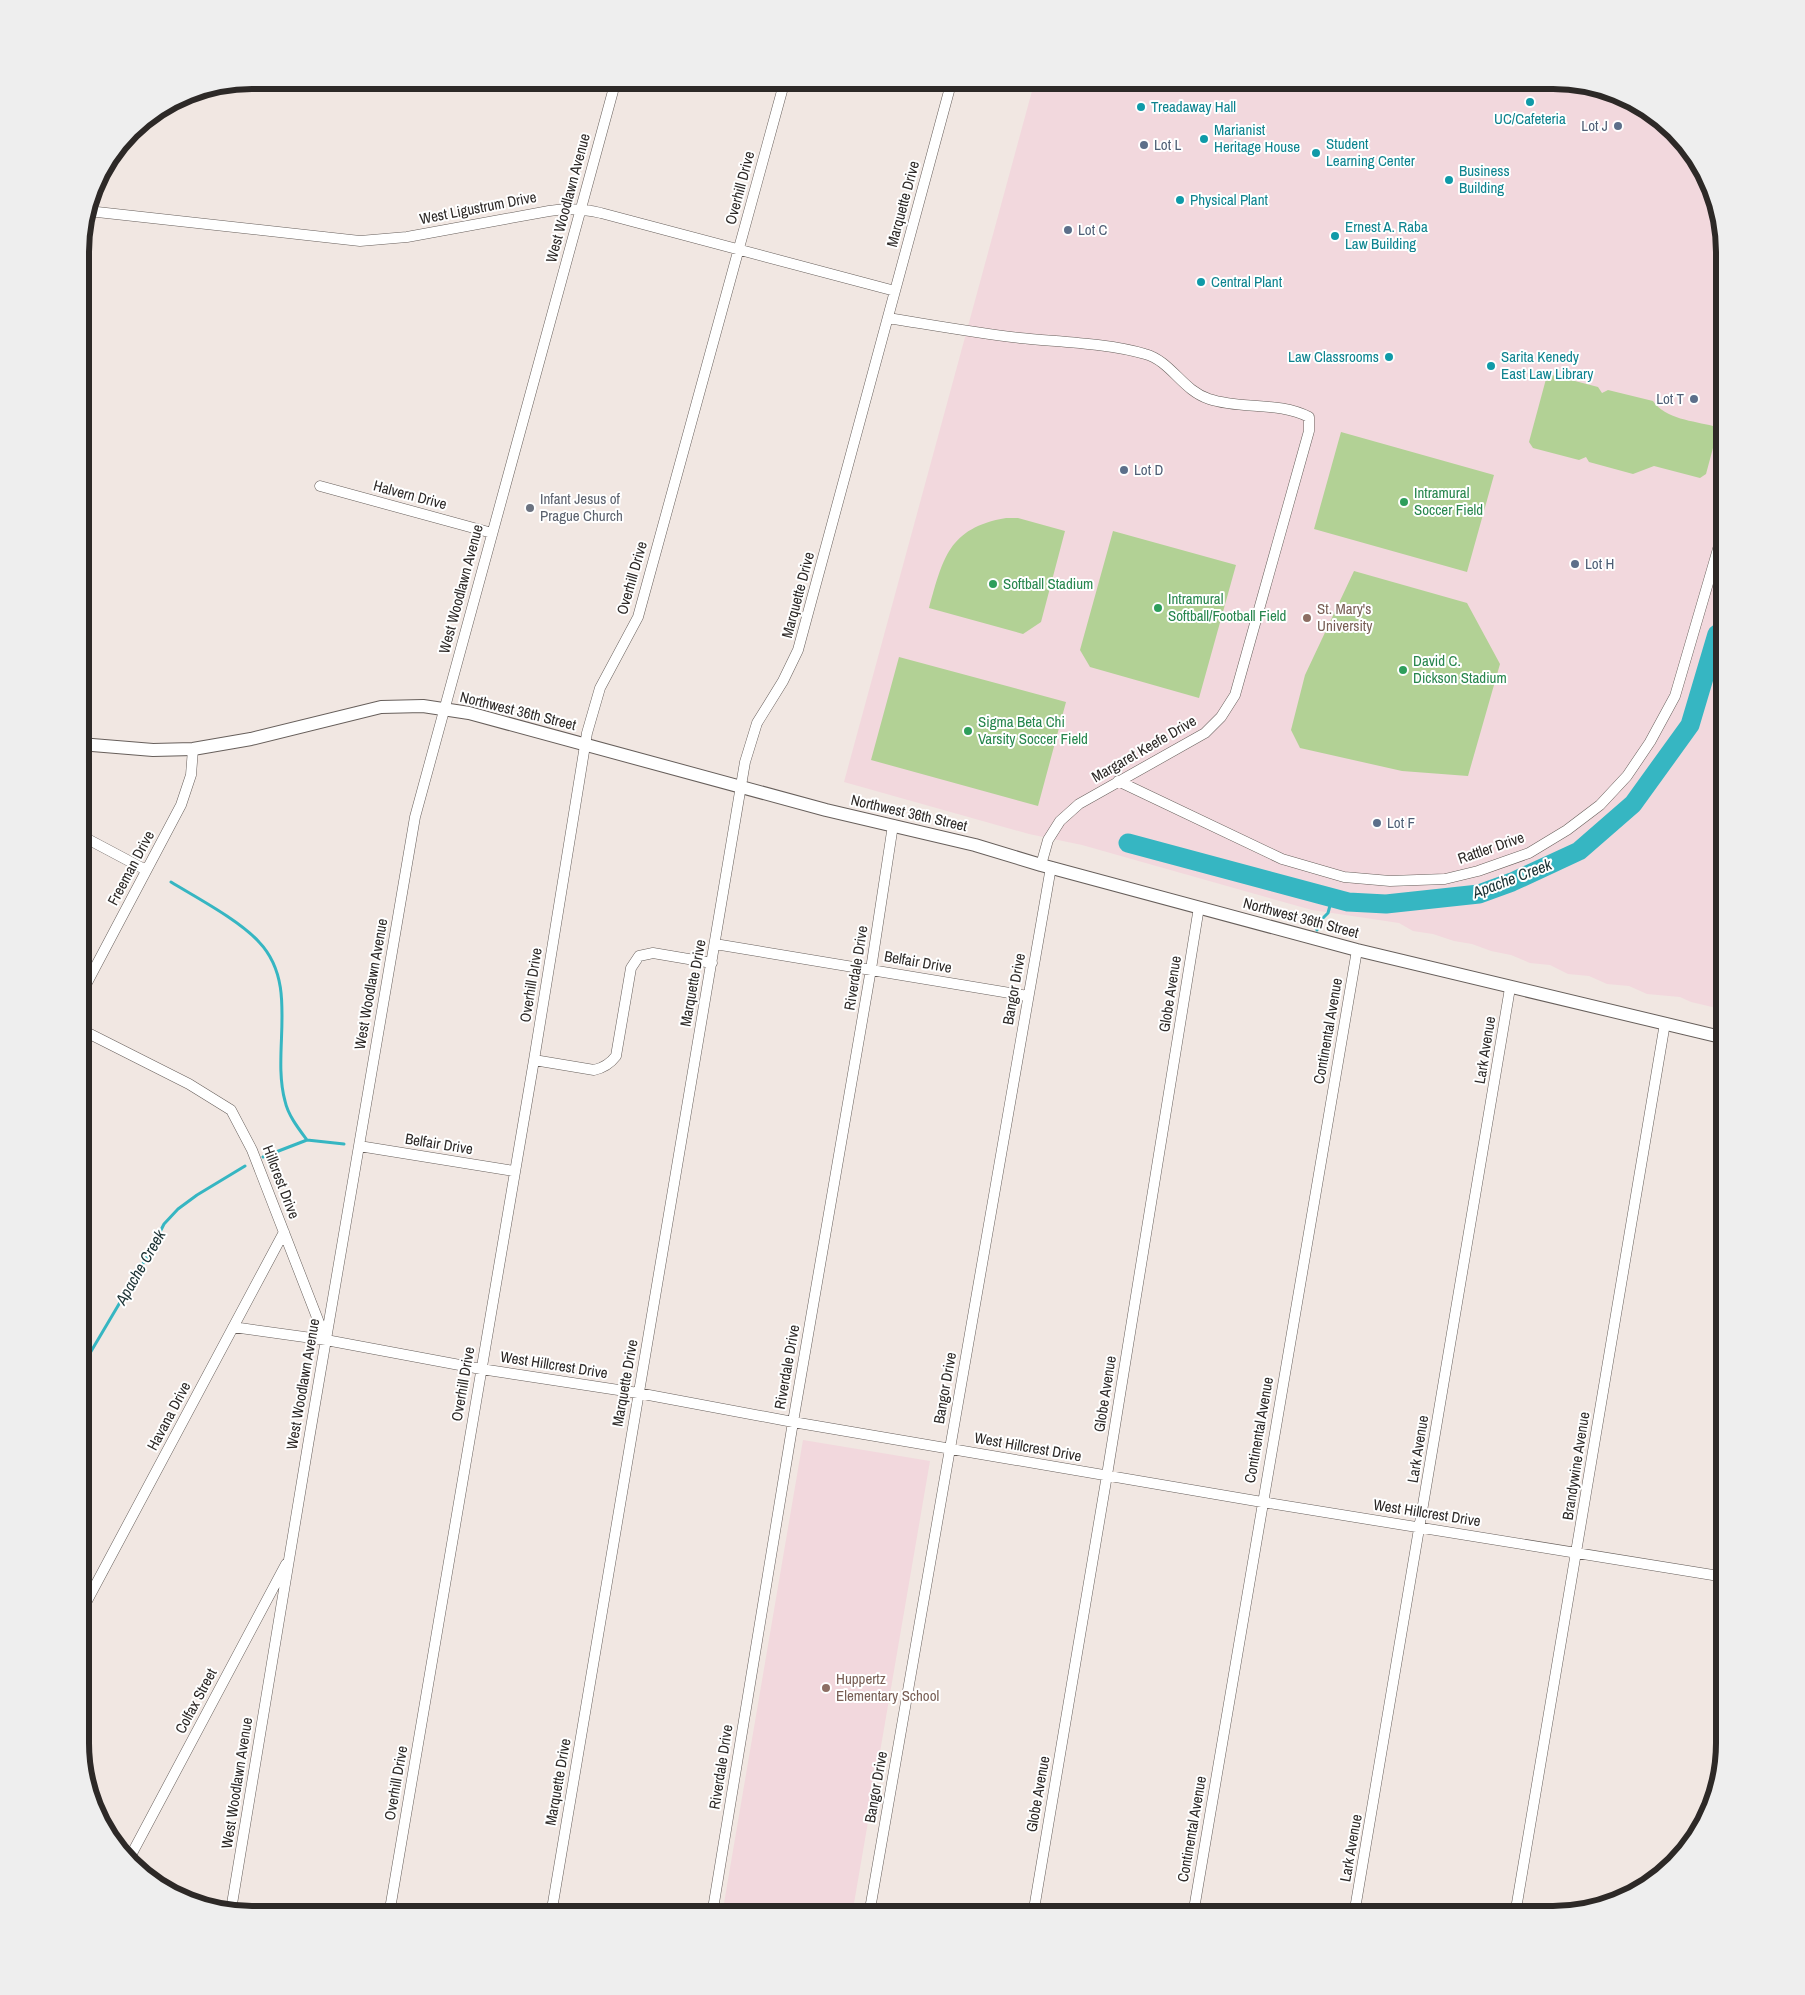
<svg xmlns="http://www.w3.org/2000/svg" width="1805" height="1995" viewBox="0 0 1805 1995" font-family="'Archivo Narrow',sans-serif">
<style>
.education{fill:#f2d8dd}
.green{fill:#b2d195}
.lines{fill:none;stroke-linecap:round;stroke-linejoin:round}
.stream{stroke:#36b6c2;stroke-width:3}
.river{stroke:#36b6c2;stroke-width:19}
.minor-casing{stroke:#675f5b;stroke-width:11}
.major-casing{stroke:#675f5b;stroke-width:14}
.minor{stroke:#fff;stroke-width:10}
.major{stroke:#fff;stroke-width:12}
.culture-dot{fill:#0f9aa8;stroke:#fff;stroke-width:2}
.service-dot{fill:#5c6f8a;stroke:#fff;stroke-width:2}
.leisure-dot{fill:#2e9e5b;stroke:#fff;stroke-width:2}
.worship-dot{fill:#6b7280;stroke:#fff;stroke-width:2}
.education-dot{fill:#8d6e63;stroke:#fff;stroke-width:2}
.labels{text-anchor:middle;stroke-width:4;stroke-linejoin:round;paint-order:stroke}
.culture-label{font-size:15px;fill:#0d838f;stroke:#fff;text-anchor:start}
.service-label{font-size:15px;fill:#4e5e75;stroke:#fff;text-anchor:start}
.street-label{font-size:15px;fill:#2d2927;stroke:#fff}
.leisure-label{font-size:15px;fill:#27864d;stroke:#fff;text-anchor:start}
.worship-label{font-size:15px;fill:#5b616d;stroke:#fff;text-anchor:start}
.education-label{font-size:15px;fill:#785e54;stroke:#fff;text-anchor:start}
.water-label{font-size:16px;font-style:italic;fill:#1b3133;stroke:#fff}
.rim{fill:none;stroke:#2d2927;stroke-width:6}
</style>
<rect width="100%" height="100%" fill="#f1e7e2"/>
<path class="education" d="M1035,80H1564L1630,98L1689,147L1716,196L1725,251V1010L1691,1002L1680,997L1647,994L1629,986L1607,984L1589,976L1568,974L1550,965L1530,963L1511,955L1491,951L1472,944L1454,941L1433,934L1413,931L1399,923L1312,910L1082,845L1029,834L844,782Z
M803,1440L930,1461L852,1915H722Z"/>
<path class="green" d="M1552,375L1598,387L1602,393L1608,390L1653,401C1665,419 1694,421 1713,426L1717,433L1706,474L1700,478L1654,466L1633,474L1589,462L1586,457L1579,460L1533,448L1529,442L1546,379Z
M1341,432L1494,475L1467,572L1314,529Z
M1006,518H1018L1065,531L1041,622L1023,634L929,608C943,559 948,528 1006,518Z
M1113,531L1236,565L1199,698L1090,667L1080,650Z
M1354,571L1467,603L1500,664L1468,776L1402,771L1300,748L1291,730L1305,675Z
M899,657L1066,702L1038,806L871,760Z"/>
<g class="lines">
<path class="stream" d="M171,882C197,898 239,920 259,942C300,985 271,1050 285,1101C288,1115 298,1128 307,1140
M1317,930L1318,923L1328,913L1332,898
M263,1157L307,1140L344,1144
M80,1370L151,1250L164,1224L178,1209L197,1195L245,1166"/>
<path class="river" d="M1128,843L1348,902L1386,904L1479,894L1512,882L1579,851L1633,804L1690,725L1717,634"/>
<defs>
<path id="minor" d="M88,211L360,241L407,237L549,211C567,208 583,209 601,213L895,291
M888,318C932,325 976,333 1020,338C1059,342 1108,343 1145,354C1171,361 1182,390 1209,399C1242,410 1278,401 1309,417V431L1235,695L1221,717L1205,733L1079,804L1060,821L1048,840L1041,865
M320,486L492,533
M1118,781L1282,859L1344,877L1390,881L1445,879L1478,871L1529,853L1567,830L1600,805L1627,776L1650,742L1675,696L1725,525
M80,835L146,870
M715,944L1028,996
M80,996L181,805L191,775L193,749
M80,1029L189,1084L231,1110L252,1150L325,1338
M534,1060L594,1070C603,1068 610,1064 616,1056L631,968L639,956L653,953L712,963
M359,1146L514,1171
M233,1327L326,1340L481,1369L638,1393L793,1422L1262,1502L1725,1577
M80,1614L284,1232
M129,1859L286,1564
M231,1910L308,1445L415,817L616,80
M389,1915L534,1060L587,733L600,688L638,617L785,80
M551,1915L745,762L757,723L783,681L798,650L952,80
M712,1915L793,1422L871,969L893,825
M869,1915L1051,867
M1033,1915L1107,1475L1199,907
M1193,1915L1357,950
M1354,1915L1510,988
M1515,1915L1665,1023"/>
<path id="major" d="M80,744L153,750L193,749L251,739L381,707L423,706L469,713L826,810L975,845L1041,865L1357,950L1725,1038"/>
</defs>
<use href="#minor" class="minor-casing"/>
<use href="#major" class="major-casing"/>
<use href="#minor" class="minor"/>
<use href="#major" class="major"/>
</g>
<g class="culture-dot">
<circle cx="1530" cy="102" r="5"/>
<circle cx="1141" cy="107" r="5"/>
<circle cx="1204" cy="139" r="5"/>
<circle cx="1316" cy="153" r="5"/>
<circle cx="1449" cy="180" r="5"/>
<circle cx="1180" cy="200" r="5"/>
<circle cx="1335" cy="236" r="5"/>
<circle cx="1201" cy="282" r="5"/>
<circle cx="1389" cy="357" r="5"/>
<circle cx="1491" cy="366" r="5"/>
</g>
<g class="service-dot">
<circle cx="1618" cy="126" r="5"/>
<circle cx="1144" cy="145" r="5"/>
<circle cx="1068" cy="230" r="5"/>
<circle cx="1694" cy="399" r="5"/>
<circle cx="1124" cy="470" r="5"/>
<circle cx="1575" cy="564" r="5"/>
<circle cx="1377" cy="823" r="5"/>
</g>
<g class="leisure-dot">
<circle cx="1404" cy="502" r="5"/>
<circle cx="993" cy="584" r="5"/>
<circle cx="1158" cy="608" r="5"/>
<circle cx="1403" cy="670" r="5"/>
<circle cx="968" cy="731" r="5"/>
</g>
<circle class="worship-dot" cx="530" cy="508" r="5"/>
<g class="education-dot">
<circle cx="1307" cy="618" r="5"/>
<circle cx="826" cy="1688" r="5"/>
</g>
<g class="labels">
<g class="culture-label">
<text x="1151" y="112">Treadaway Hall</text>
<text x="1530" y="124" text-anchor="middle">UC/Cafeteria</text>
<text x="1214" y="135">Marianist<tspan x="1214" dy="17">Heritage House</tspan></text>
<text x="1326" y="149">Student<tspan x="1326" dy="17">Learning Center</tspan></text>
<text x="1459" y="176">Business<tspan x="1459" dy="17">Building</tspan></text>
<text x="1190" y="205">Physical Plant</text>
<text x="1345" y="232">Ernest A. Raba<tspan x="1345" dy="17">Law Building</tspan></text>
<text x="1211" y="287">Central Plant</text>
<text x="1379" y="362" text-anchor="end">Law Classrooms</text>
<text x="1501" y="362">Sarita Kenedy<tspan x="1501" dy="17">East Law Library</tspan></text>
</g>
<g class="service-label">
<text x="1608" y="131" text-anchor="end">Lot J</text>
<text x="1154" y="150">Lot L</text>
<text x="1078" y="235">Lot C</text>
<text x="1684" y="404" text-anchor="end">Lot T</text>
<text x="1134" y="475">Lot D</text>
<text x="1585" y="569">Lot H</text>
<text x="1387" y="828">Lot F</text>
</g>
<g class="street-label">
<text transform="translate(740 188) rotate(-75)" y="5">Overhill Drive</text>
<text transform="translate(568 198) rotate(-75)" y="5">West Woodlawn Avenue</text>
<text transform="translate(903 204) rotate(-75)" y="5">Marquette Drive</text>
<text transform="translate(478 208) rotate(-11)" y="5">West Ligustrum Drive</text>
<text transform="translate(410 495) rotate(15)" y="5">Halvern Drive</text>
<text transform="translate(632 578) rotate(-74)" y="5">Overhill Drive</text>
<text transform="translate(461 589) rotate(-75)" y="5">West Woodlawn Avenue</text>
<text transform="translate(798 595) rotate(-75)" y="5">Marquette Drive</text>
<text transform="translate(518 711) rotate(14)" y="5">Northwest 36th Street</text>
<text transform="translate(1144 749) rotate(-30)" y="5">Margaret Keefe Drive</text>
<text transform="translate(909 813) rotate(13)" y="5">Northwest 36th Street</text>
<text transform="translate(1491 848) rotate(-19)" y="5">Rattler Drive</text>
<text transform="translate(131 868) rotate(-62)" y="5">Freeman Drive</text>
<text transform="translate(1301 918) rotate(15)" y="5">Northwest 36th Street</text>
<text transform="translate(918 962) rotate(10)" y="5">Belfair Drive</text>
<text transform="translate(856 968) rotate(-81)" y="5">Riverdale Drive</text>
<text transform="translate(693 983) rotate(-80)" y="5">Marquette Drive</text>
<text transform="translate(371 984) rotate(-80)" y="5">West Woodlawn Avenue</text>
<text transform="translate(531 985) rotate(-81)" y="5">Overhill Drive</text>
<text transform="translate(1014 989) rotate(-80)" y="5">Bangor Drive</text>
<text transform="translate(1170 994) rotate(-81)" y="5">Globe Avenue</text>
<text transform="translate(1328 1031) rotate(-80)" y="5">Continental Avenue</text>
<text transform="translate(1485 1050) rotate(-81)" y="5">Lark Avenue</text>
<text transform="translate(439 1144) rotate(9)" y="5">Belfair Drive</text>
<text transform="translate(281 1182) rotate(69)" y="5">Hillcrest Drive</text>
<text transform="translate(554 1365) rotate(9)" y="5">West Hillcrest Drive</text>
<text transform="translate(787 1367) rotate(-80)" y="5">Riverdale Drive</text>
<text transform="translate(625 1383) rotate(-80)" y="5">Marquette Drive</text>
<text transform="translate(303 1384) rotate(-80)" y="5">West Woodlawn Avenue</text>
<text transform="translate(463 1384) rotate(-80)" y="5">Overhill Drive</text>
<text transform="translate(945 1388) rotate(-80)" y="5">Bangor Drive</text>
<text transform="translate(1105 1394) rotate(-81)" y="5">Globe Avenue</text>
<text transform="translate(169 1416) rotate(-62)" y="5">Havana Drive</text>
<text transform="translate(1259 1430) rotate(-80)" y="5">Continental Avenue</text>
<text transform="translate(1028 1447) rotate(10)" y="5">West Hillcrest Drive</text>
<text transform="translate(1418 1449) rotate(-81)" y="5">Lark Avenue</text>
<text transform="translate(1576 1466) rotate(-81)" y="5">Brandywine Avenue</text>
<text transform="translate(1427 1513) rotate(9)" y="5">West Hillcrest Drive</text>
<text transform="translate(196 1701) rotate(-62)" y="5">Colfax Street</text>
<text transform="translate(721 1767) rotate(-81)" y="5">Riverdale Drive</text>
<text transform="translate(558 1782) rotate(-80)" y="5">Marquette Drive</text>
<text transform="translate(237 1783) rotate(-81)" y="5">West Woodlawn Avenue</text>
<text transform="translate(396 1783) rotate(-80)" y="5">Overhill Drive</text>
<text transform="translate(876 1787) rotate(-80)" y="5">Bangor Drive</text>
<text transform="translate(1038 1794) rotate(-80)" y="5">Globe Avenue</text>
<text transform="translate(1192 1829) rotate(-80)" y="5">Continental Avenue</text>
<text transform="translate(1351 1848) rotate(-80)" y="5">Lark Avenue</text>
</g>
<g class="leisure-label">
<text x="1414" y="498">Intramural<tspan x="1414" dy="17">Soccer Field</tspan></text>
<text x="1003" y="589">Softball Stadium</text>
<text x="1168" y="604">Intramural<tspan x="1168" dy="17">Softball/Football Field</tspan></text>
<text x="1413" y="666">David C.<tspan x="1413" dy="17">Dickson Stadium</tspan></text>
<text x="978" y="727">Sigma Beta Chi<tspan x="978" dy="17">Varsity Soccer Field</tspan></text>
</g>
<g class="worship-label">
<text x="540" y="504">Infant Jesus of<tspan x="540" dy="17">Prague Church</tspan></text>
</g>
<g class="education-label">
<text x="1317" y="614">St. Mary's<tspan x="1317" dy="17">University</tspan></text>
<text x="836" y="1684">Huppertz<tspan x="836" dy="17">Elementary School</tspan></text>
</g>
<g class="water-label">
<text transform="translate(1512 878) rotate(-21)" y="6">Apache Creek</text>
<text transform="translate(140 1267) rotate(-60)" y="6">Apache Creek</text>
</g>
</g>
<path d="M0 0H1805V1995H0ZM252 89H1553A163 163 0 0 1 1716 252V1743A163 163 0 0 1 1553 1906H252A163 163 0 0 1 89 1743V252A163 163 0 0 1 252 89Z" fill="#eee" fill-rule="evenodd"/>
<path class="rim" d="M252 89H1553A163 163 0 0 1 1716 252V1743A163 163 0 0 1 1553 1906H252A163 163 0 0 1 89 1743V252A163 163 0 0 1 252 89Z"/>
</svg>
